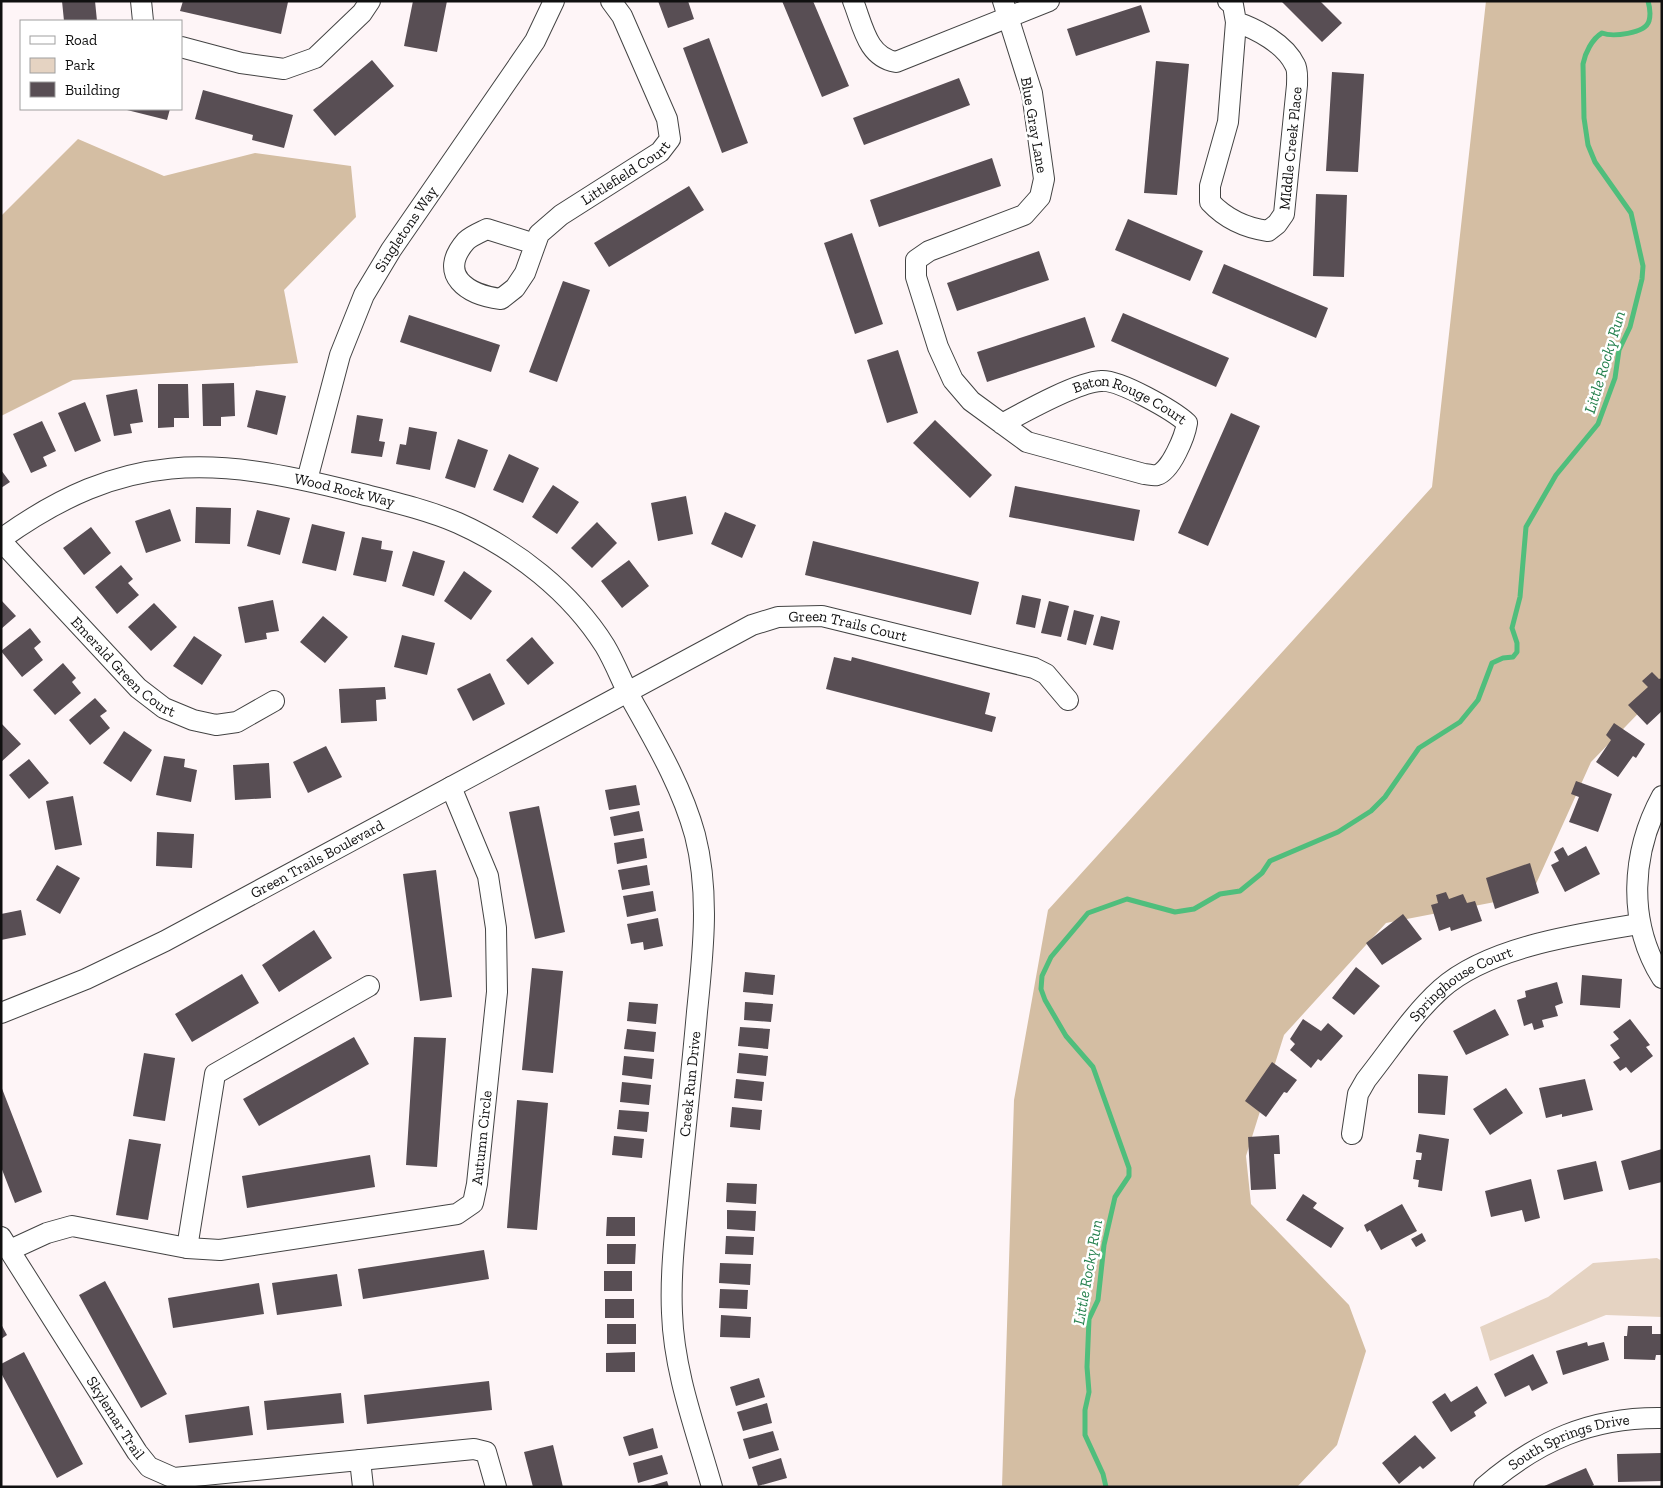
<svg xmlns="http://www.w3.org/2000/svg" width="1663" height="1488" viewBox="0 0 1663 1488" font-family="'Zilla Slab',serif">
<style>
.green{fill:#e5d3c2}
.forest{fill:#d4bea3}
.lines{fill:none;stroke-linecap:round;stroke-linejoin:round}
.stream{stroke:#4fbe7c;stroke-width:5}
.building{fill:#584e54}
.minor-casing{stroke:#434343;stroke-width:22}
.minor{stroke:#fff;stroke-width:20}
.labels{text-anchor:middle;stroke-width:5;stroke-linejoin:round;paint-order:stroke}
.street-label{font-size:15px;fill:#101010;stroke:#fff}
.water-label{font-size:16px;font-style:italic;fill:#25804d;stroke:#fff}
</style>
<rect width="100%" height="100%" fill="#fef5f7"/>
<path class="green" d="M1657,1258L1662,1261V1317L1606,1315L1490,1361L1480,1327L1548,1297L1593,1263Z"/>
<path class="forest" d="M1486,1H1662V689L1591,762L1531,895L1386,923L1284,1035L1246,1156L1251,1204L1349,1305L1366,1351L1337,1445L1297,1487H1002L1014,1100L1048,910L1432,487Z
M78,139L164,176L255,153L351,166L356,217L284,290L298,363L73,380L1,416V216Z"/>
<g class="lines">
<path class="stream" d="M1106,1487L1103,1474L1085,1435V1410L1089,1392L1087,1367L1089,1319L1098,1300L1104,1245L1115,1197L1129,1176V1168L1093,1067L1066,1036L1045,1000L1041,989L1042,976L1051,957L1088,913L1127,899L1175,912L1194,909L1220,894L1240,891L1262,873L1270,861L1338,832L1371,811L1385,797L1419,748L1460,722L1478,700L1492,663L1503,658L1513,657L1517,652V643L1512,628L1520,597L1526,527L1556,475L1598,424L1615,378L1619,350L1630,327L1642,279L1643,266L1631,213L1595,162L1588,145L1584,118L1583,64C1585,53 1592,39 1602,33C1612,37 1645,34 1649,21C1651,14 1650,8 1648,1"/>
</g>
<path class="building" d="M62,1H95L97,21H64Z
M183,1H286L288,2L281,34L180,11Z
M413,1H447L437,52L404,46Z
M658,1H688L694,19L668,28Z
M782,1H813L849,86L822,97Z
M1281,1H1320L1342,23L1322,42Z
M1141,5L1150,32L1076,56L1067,29Z
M709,38L748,143L722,153L683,48Z
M372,60L394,86L335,136L313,110Z
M1156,61L1189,64L1177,195L1144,193Z
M1332,72L1364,74L1358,172L1326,171Z
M959,78L970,105L864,145L853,118Z
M203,90L293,115L284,148L252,140L253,135L195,119Z
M123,109H170L167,120Z
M992,158L1001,186L879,227L870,200Z
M689,186L704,210L609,267L594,243Z
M1316,194L1347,195L1344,277L1313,276Z
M1128,219L1203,251L1190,281L1115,250Z
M852,233L883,324L855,334L824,243Z
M1039,251L1049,280L957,311L947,283Z
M1224,264L1328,308L1316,338L1212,293Z
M563,281L590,290L557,382L529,372Z
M1123,313L1229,358L1216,387L1111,341Z
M409,315L500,345L491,372L400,342Z
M1085,317L1095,347L987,382L977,352Z
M898,350L918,413L887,423L867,360Z
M234,383L235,416L221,417V426H203L202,384Z
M158,384H188L189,418H174V427L158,428Z
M137,389L143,422L130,424L132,433L114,436L106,395Z
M256,390L286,396L277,435L247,427Z
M85,402L101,441L75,452L58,413Z
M1231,413L1260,426L1208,546L1178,533Z
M357,415L383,419L379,441L385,442L382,457L351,453Z
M935,420L992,475L970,498L913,443Z
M42,421L56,451L43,457L47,466L31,473L13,434Z
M409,427L437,432L430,470L396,464L400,444L406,445Z
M458,439L488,450L475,488L445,478Z
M509,454L539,468L523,503L493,490Z
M1,470L10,482L1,488Z
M553,485L579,502L557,534L532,517Z
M1015,486L1140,510L1134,541L1009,517Z
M686,496L693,534L658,541L651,503Z
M196,507L231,508L230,544L195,543Z
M170,509L181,541L146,553L135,521Z
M257,510L290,518L280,555L247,546Z
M725,512L756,525L742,558L711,544Z
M597,522L617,543L592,568L571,548Z
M312,524L345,532L336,571L302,563Z
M91,527L111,553L84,575L63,548Z
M362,537L382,541L381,549L393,551L386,582L353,575Z
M813,541L979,582L971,615L805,575Z
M413,551L445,561L434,596L402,586Z
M629,560L649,586L622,608L601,581Z
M121,565L133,579L128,583L139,595L117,614L95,587Z
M464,571L492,591L471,620L444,601Z
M1022,595L1041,599L1035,628L1016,624Z
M1,600L16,616L1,629Z
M273,600L279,631L266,633L267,639L245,643L238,607Z
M1049,601L1069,606L1061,637L1041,633Z
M154,603L177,627L151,651L128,627Z
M1074,610L1094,615L1086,645L1067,640Z
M323,616L348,637L325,663L300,642Z
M1101,616L1120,621L1113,650L1093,645Z
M30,628L41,642L34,648L43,660L22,677L1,651Z
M402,635L435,643L427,675L394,667Z
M194,636L222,655L202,685L173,666Z
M532,637L554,663L528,685L506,660Z
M834,657L851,661L852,657L990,693L985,714L996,717L992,732L826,689Z
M63,663L76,678L72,682L81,693L55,715L33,690Z
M1652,672L1659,679L1662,678V711L1647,725L1628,705L1648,687L1642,681Z
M490,673L505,704L473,721L457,689Z
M385,687L386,699L376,700L377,721L341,723L339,689Z
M95,698L107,711L100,716L110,728L90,745L69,720Z
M1,723L21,744L1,762Z
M1614,723L1645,744L1636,758L1633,756L1618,777L1596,762L1611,740L1606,735Z
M124,731L152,750L131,782L103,763Z
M326,746L342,777L308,793L293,762Z
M164,756L185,759L184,767L197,770L191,802L156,795Z
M29,759L49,783L29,799L9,775Z
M269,763L271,798L235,800L233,765Z
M1576,781L1612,794L1598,832L1569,822L1579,797L1571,794Z
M636,785L640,805L609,810L605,790Z
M73,796L82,845L55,850L46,801Z
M539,806L565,932L535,939L509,812Z
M639,811L643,831L614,836L610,817Z
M157,832L194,834L192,868L156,866Z
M644,838L647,858L617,864L614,843Z
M1586,846L1600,874L1565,892L1551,865L1559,861L1554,852L1563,847L1568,856Z
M1530,863L1539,893L1495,909L1486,878Z
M57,865L80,878L60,914L36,900Z
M647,865L650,885L622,890L618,870Z
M436,870L452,997L420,1001L403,874Z
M653,891L656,911L627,917L623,896Z
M1446,892L1449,899L1463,894L1467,903L1475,901L1482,921L1451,931L1450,927L1439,931L1431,905L1438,903L1436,895Z
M21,910L26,935L1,940V914Z
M1403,914L1422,939L1382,965L1366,943Z
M658,918L663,946L644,950L643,942L631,944L627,924Z
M314,930L332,958L279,992L262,965Z
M1356,967L1380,986L1354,1015L1332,998Z
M532,968L563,971L553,1073L522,1070Z
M745,972L775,975L773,995L743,992Z
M242,974L259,1003L192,1042L175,1014Z
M1582,975L1622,979L1620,1008L1580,1005Z
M1557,982L1563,1003L1555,1006L1558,1016L1542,1020L1544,1027L1534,1030L1532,1023L1524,1026L1517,1000L1526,997L1525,991Z
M629,1002L658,1004L656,1024L627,1021Z
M745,1002L773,1004L771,1022L744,1020Z
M1495,1009L1509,1035L1466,1055L1453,1031Z
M1303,1019L1321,1031L1328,1023L1343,1036L1321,1061L1318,1059L1311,1068L1290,1050L1295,1044L1290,1039Z
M1630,1019L1650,1045L1646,1047L1653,1056L1631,1073L1626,1067L1620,1071L1613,1062L1620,1058L1610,1045L1619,1039L1613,1032Z
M740,1027L770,1029L768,1049L738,1046Z
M627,1029L656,1032L654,1052L624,1049Z
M354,1037L369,1064L259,1126L243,1099Z
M414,1037L446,1038L437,1167L406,1165Z
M144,1053L175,1058L165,1121L133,1116Z
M739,1053L768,1056L766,1076L737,1073Z
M624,1056L654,1059L652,1079L622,1075Z
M1272,1062L1297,1080L1287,1093L1284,1092L1266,1117L1245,1101Z
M1418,1074L1448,1076L1445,1115L1418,1113Z
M736,1079L764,1082L762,1101L734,1098Z
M1585,1079L1593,1110L1562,1117V1114L1546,1118L1539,1088Z
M622,1082L651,1085L649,1105L620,1102Z
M1,1086L42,1192L15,1203L1,1167Z
M1506,1088L1523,1113L1490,1135L1473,1109Z
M517,1100L548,1103L537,1230L507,1228Z
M732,1107L762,1110L760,1130L730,1127Z
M619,1110L649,1112L647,1132L617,1129Z
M1419,1134L1449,1139L1442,1191L1418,1187L1419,1180L1413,1179L1416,1160H1421L1422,1153L1416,1152Z
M1279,1135L1280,1154H1274L1276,1189L1251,1190L1248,1137Z
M614,1136L644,1139L642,1158L612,1155Z
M129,1139L161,1144L148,1220L116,1215Z
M1662,1149V1182L1629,1190L1621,1161Z
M370,1155L375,1187L247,1208L242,1176Z
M1596,1161L1603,1191L1564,1200L1557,1170Z
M1531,1179L1540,1218L1525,1222L1522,1210L1491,1217L1485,1191Z
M727,1183L757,1184L756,1204L726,1202Z
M1303,1194L1317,1203L1313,1208L1344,1228L1331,1248L1286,1220Z
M1402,1204L1417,1231L1381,1250L1370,1230L1367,1232L1364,1225Z
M727,1210L756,1211L755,1231L727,1229Z
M607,1217H635V1236H606Z
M1422,1233L1426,1241L1416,1247L1411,1239Z
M726,1236L754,1237L753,1255L725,1254Z
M607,1244H636L635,1264H607Z
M484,1250L489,1279L363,1299L358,1269Z
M720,1263L751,1264L750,1285L719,1283Z
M604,1271H632V1291H604Z
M337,1274L342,1306L277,1315L272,1283Z
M105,1281L167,1394L141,1408L79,1295Z
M259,1283L264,1314L173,1328L168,1298Z
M720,1289L748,1290L747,1309L719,1308Z
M605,1299H634V1318H605Z
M721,1315L751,1317L750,1338L720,1337Z
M1,1324L7,1335L1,1339Z
M607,1324H636V1344H607Z
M1628,1326H1652V1334H1662V1355H1656L1655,1360L1624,1359V1336H1627Z
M1587,1342L1588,1346L1604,1342L1609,1360L1563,1375L1556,1351Z
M24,1352L83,1464L57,1478L1,1373V1364Z
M635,1352V1372H606V1353Z
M1533,1354L1548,1383L1532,1391L1529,1385L1505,1397L1494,1374Z
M759,1378L765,1397L736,1406L730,1387Z
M489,1381L492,1410L367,1424L364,1395Z
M1477,1386L1487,1403L1474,1412L1476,1416L1451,1432L1432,1402L1445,1393L1451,1402Z
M341,1393L344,1423L267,1430L264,1401Z
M767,1403L772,1423L743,1431L737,1412Z
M249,1406L253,1435L189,1443L185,1415Z
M653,1428L658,1448L629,1456L623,1437Z
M773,1431L779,1450L749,1459L743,1439Z
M1415,1435L1436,1458L1423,1469L1420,1466L1399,1484L1382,1463Z
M553,1445L563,1487H533L524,1452Z
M1662,1453V1481L1618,1482L1617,1454Z
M662,1455L668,1474L638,1483L633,1463Z
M781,1458L787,1478L758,1486L752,1467Z
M1586,1468L1594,1485L1590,1487H1542Z
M667,1481L669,1487H650V1486Z"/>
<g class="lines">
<defs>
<g id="minor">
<path d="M141,1L143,21"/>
<path d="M853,1C863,26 867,57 896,62L1049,1"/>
<path id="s1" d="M1228,1L1233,5L1236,22L1228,122L1210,186V202C1225,218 1246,228 1268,231L1277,224L1284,214L1297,85C1297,79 1298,70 1295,65C1285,44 1257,29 1236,22"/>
<path d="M181,47L241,63L284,69L315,58L362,13L370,1"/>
<path id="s2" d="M535,244L487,229C481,232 471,236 466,241C436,275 468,295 501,299L515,288L525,273L539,234L561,215L660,152L670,139L667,119L622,16L611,1"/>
<path id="s3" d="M1002,424C1024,412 1077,382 1101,381C1119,379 1174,411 1187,423C1185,436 1171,471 1157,475C1153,476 1148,474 1144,474L1027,442L971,401L953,380L938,347L916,277V260L929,251L1024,215L1040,197L1044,179L1032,93L1003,1"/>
<path id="s4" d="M307,480L340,355L364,295L391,250L535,41L554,1"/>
<path id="s5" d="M1,539C125,450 212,456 354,492C389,501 425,509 458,523C516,549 571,592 605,646C614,661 621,679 629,695C654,740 681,784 695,835C710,893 703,953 697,1012C692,1069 686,1125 680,1182C676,1225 670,1270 672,1313C674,1373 696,1430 712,1487"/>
<path id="s6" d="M1,541L138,688L164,708L193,720L216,725L237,722L274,701"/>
<path d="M1662,796C1631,853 1627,922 1662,978"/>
<path id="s7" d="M1,1013L86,979L165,941L752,625L778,617L822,616L1034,668L1046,674L1068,700"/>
<path id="s8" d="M1352,1134L1358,1094L1366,1080C1390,1050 1412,1015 1441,989C1488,947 1578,934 1639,924"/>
<path id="s9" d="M1,1237L137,1452L149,1467L174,1478L474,1449L486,1452L496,1487"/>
<path d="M187,1248L215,1074L369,986"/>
<path id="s10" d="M10,1250L47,1233L72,1226L187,1248L220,1250L457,1214L473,1203L477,1184L497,992L496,928L488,876L451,787"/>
<path d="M360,1460L363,1487"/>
<path id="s11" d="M1484,1487C1538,1441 1590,1417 1662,1418"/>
</g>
</defs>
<use href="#minor" class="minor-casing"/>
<use href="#minor" class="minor"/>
</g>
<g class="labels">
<g class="street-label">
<text transform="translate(1034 125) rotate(80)" y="5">Blue Gray Lane</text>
<text dy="5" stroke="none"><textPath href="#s1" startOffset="362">MIddle Creek Place</textPath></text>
<text dy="5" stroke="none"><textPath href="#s2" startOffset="349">Littlefield Court</textPath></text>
<text dy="5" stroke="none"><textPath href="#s4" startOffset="272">Singletons Way</textPath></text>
<text dy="5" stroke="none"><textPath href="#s3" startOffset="141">Baton Rouge Court</textPath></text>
<text dy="5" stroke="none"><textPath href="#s5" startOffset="362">Wood Rock Way</textPath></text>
<text dy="5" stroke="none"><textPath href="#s7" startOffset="944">Green Trails Court</textPath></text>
<text dy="5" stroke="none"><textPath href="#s6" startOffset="176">Emerald Green Court</textPath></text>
<text dy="5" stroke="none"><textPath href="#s7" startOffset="352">Green Trails Boulevard</textPath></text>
<text dy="5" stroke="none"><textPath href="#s8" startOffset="194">Springhouse Court</textPath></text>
<text transform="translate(690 1084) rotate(-84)" y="5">Creek Run Drive</text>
<text dy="5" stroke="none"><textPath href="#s10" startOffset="542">Autumn Circle</textPath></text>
<text dy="5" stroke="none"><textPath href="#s9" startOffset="214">Skylemar Trail</textPath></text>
<text dy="5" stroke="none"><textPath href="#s11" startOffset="98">South Springs Drive</textPath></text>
</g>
<g class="water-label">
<text transform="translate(1604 362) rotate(-73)" y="6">Little Rocky Run</text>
<text transform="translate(1087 1272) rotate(-80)" y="6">Little Rocky Run</text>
</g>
</g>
<rect width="1663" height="1488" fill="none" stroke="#101010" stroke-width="5"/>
<rect x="20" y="20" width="162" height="90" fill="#ffffff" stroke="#9f9f9f"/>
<rect x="30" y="36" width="25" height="8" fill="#ffffff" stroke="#9f9f9f"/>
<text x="65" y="45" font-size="15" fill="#101010">Road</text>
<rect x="30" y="58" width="25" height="15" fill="#e5d3c2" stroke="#9f9f9f"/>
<text x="65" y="70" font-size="15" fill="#101010">Park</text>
<rect x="30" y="82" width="25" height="15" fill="#584e54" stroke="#9f9f9f"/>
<text x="65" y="95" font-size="15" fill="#101010">Building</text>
</svg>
